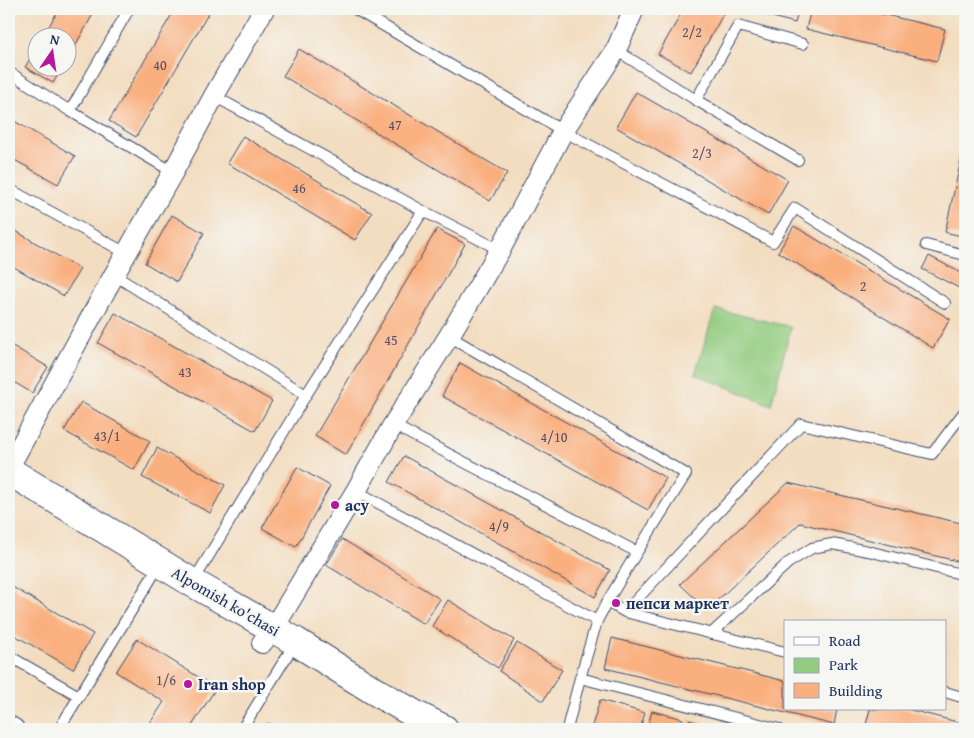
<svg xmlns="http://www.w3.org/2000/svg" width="974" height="738" viewBox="0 0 974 738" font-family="'Gentium Book Plus',serif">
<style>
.green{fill:#93cc80;stroke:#577e6f}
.building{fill:#faaf7e}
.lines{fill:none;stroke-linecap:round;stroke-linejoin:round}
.service-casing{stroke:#3b496d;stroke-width:12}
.minor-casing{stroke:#3b496d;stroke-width:22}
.secondary-casing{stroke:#3b496d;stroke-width:30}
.service{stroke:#fff;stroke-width:10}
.minor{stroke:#fff;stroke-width:20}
.secondary{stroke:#fff;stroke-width:28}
.poi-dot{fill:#b5179e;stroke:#f6f6f2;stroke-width:2}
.labels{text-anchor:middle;stroke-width:5;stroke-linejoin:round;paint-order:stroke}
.number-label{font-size:14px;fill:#534f66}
.poi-label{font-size:16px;font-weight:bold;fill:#1b2f5e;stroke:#f6f6f2;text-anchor:start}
.street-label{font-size:16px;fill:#1b2f5e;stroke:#f6f6f2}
</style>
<rect width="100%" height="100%" fill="#f6f6f2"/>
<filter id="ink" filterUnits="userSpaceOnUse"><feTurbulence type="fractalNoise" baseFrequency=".02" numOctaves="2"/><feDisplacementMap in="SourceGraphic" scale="10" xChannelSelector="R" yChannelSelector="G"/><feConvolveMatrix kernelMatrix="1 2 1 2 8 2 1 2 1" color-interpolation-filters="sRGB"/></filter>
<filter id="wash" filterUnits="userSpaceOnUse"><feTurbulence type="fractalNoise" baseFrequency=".0096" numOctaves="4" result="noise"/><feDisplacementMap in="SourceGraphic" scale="20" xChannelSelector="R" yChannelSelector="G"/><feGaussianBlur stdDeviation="1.12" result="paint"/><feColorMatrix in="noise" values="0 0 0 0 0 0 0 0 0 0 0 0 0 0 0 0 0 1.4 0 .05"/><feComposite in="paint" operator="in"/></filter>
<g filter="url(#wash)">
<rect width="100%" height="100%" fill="#f3ddc0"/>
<path class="green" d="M715,309L791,327L771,405L695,374Z"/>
<g id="blocks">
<path class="building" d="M59,9H96L68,58V38H42Z
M175,9H211L136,137L109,121Z
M684,9H726L691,72L658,54Z
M742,9H799L795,23Z
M811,9H860L945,29L937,61L806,29Z
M38,46V68H62L53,83L25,67Z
M299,49L507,173L490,201L283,76Z
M636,92L788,180L768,215L616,127Z
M9,118L75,156L58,184L9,157Z
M243,136L372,213L355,240L227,163Z
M964,146H965V237L945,232Z
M172,215L204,233L177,282L145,263Z
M794,226L950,319L933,348L778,252Z
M9,227L80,269L64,296L9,264Z
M437,229L465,244L346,455L315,436Z
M929,256L965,275V291L922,269Z
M115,313L272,401L255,431L98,343Z
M11,345L48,367L32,393L9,379V349Z
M460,363L666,478L648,510L442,396Z
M81,402L150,441L134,470L64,431Z
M157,448L225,485L210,513L142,477Z
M404,456L610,570L595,597L389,482Z
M297,467L330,486L296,547L262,528Z
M788,483L965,524V563L800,523L707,610L680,584Z
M342,539L440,599L424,624L326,565Z
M9,585L93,634L73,669L9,632Z
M448,600L514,640L498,668L432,626Z
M612,638L785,681V709H837L834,725L605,668Z
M137,639L216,688L190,729H146L164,702L116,672Z
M517,643L562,670L543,701L499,671Z
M600,700L645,713L640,729H591Z
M870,709H907L965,724V729H865Z
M652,711L683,719L681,729H647Z
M689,720L723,729H687Z
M268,723L283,729H266Z"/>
</g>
</g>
<g filter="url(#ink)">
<use href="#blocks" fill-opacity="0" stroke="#3b496d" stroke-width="1"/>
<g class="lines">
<defs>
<path id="service" d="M355,9L563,131L773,242L795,208L945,303
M616,50L696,100L798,160
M9,72L70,111L173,172
M214,96L423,211
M696,100L738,26L803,44
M70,111L129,9
M9,189L126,253
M926,245L965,255
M114,275L306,395L423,211L500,250
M449,336L686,474L637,552
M393,425L637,552L607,602L597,621L580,678L567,729
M356,491L597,621
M193,582L306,395
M607,602L625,612L785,652
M625,612L801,424L932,454L965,411
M711,634L788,563L812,548L832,544L868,551L965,575
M9,656L79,696
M580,678L779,729
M945,692L965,698
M59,729L152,577
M242,729L295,643"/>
<path id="minor" d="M9,467L114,275L173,172L214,96L264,9
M262,643L273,629L356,491L393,425L449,336L500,250L563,131L616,50L634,9
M9,726L14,729"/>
<path id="secondary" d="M9,471L193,583L295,641L373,690L416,715L444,729"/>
</defs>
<use href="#service" class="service-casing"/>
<use href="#minor" class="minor-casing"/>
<use href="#secondary" class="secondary-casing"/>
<use href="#service" class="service"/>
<use href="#minor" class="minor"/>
<use href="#secondary" class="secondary"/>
</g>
</g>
<g class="poi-dot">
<circle cx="335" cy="505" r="5"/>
<circle cx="616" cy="603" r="5"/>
<circle cx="188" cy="684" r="5"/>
</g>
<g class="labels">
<g class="number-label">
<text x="692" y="37">2/2</text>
<text x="160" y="70">40</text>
<text x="395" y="130">47</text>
<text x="702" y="158">2/3</text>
<text x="299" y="193">46</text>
<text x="863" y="291">2</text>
<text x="391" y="345">45</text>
<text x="185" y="377">43</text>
<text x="107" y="441">43/1</text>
<text x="554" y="442">4/10</text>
<text x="499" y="531">4/9</text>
<text x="166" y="685">1/6</text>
</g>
<g class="poi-label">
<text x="345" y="511">асу</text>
<text x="626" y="609">пепси маркет</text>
<text x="198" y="690">Iran shop</text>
</g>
<g class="street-label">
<text transform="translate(226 601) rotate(30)" y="6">Alpomish ko'chasi</text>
</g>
</g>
<rect width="974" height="738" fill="none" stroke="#f6f6f2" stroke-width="30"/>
<rect x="784" y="620" width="162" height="90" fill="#f6f6f2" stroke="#9ea6b7"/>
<rect x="794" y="637" width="25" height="8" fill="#ffffff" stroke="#9ea6b7"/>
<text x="829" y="646" font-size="15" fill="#1b2f5e">Road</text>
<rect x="794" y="658" width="25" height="15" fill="#93cc80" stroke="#9ea6b7"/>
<text x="829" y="670" font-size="15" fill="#1b2f5e">Park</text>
<rect x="794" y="683" width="25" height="15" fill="#faaf7e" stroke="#9ea6b7"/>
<text x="829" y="696" font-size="15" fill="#1b2f5e">Building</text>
<g transform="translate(52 52) rotate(13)"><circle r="24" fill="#f6f6f2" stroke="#9ea6b7"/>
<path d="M0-4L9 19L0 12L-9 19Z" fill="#b5179e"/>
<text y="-8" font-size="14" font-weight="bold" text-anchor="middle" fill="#1b2f5e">N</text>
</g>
</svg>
